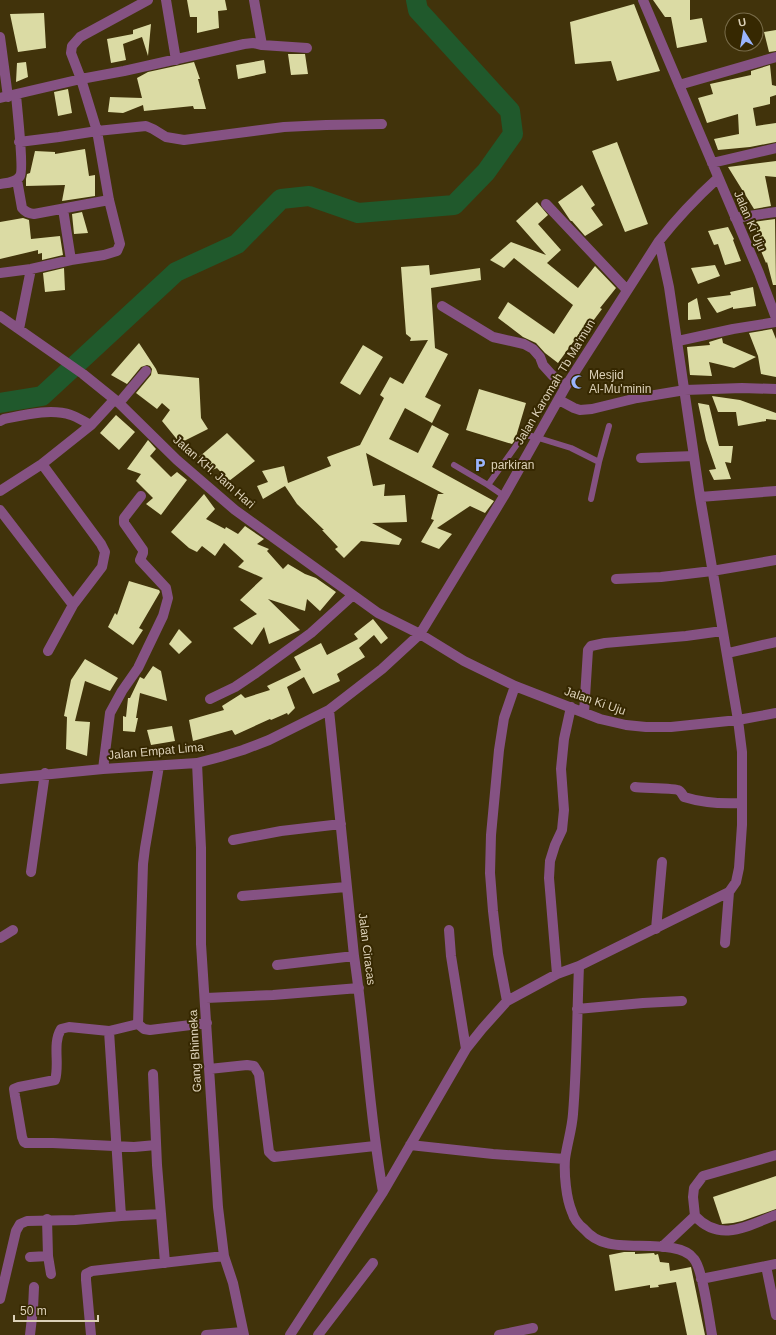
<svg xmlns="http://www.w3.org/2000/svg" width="776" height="1335" viewBox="0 0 776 1335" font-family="Helvetica,sans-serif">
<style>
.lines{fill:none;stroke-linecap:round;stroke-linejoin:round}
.river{stroke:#20592c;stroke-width:20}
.building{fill:#dbdba4}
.lane{stroke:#855283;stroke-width:6}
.street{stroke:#855283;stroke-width:10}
.labels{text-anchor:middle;stroke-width:4;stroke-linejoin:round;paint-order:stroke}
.street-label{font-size:12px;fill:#dcd1b8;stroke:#362801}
.poi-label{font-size:12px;fill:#dcd1b8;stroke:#362801;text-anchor:start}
</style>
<rect width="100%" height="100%" fill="#41330b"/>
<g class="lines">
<path class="river" d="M0,403L42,396L176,272L237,244L281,199L309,196L358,213L454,205L486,172L513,134L510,111L418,10L416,0"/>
</g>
<path class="building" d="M187,0H225L227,10L218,11L219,28L197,33V17H190Z
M653,0H690V20L702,18L707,42L677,48L671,17H665Z
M634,4L660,71L617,81L611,61L575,64L570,22Z
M44,13L46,48L18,52L10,14Z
M151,24L148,56L142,37L123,44L126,60L111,63L107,39L133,34V30Z
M776,30V51L769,52L764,32Z
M288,54H305L308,74L291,75Z
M264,60L266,73L238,79L236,65Z
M26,62L28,77L16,82L17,63Z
M194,62L200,79H198L206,109H194L193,106L144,111L143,105L123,113L108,112L110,97L142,98L137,78L148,72Z
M770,65L772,85L776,86V95L770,97V104L753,108L756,126L776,123V142L750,147L718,150L714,139L739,134L738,114L707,123L698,98L713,94L710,84L751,75V71Z
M68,89L72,113L58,116L54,92Z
M617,142L648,224L625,232L592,151Z
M85,149L89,176L95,175V196L62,201L65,185L26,186V179L27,174L30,173L35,151L55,152V154Z
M776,161V177L765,176L771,206L754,209L728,167Z
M582,185L595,205L591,208L603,225L585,236L572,221H571L570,220L558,202Z
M537,202L548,215L538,224L561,250L547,263L578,288L595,266L616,288L600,308L602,309L593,321L590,319L558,363L545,353L536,343L523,337L498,318L508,302L554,334L573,305L514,258L504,268L490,260L511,242L546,255L516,221Z
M82,212L88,233L74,234L72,214Z
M23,218L29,220L31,239L60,236L63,255L42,260V253L38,254V250L0,259V222Z
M775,219L776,285H773L767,262L766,263L761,251L765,250L753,222Z
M728,227L734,239L733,240L741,261L725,265L718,244L714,245L708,231Z
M429,265L430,275L480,268L481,280L431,288L435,348L448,354L425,397L441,405L432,423L405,408L389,439L418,453L432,425L449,434L432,467L494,501L485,513L470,506L437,528L452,534L439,549L421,542L434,520L431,519L438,494H444L366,453L373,486L385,484L384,496L405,495L407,522L372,523L402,539L399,545L361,541L344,558L335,549L338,547L322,530H324L297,504L285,486L263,499L257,486L268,482L262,471L284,466L288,483L331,466L327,457L360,445L384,398L380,395L390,377L403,384L428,340L410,341L411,338L406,334L401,267Z
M715,265L720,276L698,284L691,268Z
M64,268L65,290L45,292L43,273Z
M753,287L756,306L733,309V307L717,313L707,298L731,295L730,292Z
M697,298L701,319L688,320V303Z
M772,329L776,339V377L761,374L758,356L749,333Z
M722,338L723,343L756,357L734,368L709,362L712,376L690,375L687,347L710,345L709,342Z
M139,343L156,369L158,374L199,378L201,418L208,429L180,443L162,421L170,410L162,403L157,409L136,393L151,375L152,369L150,366L147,365L141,367L127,384L111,375Z
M363,345L383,357L360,395L340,383Z
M479,389L526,403L515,440L512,444L466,430Z
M712,396L740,400L776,413V420L766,419V421L738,426L736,412H718Z
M698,403L709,405L719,446H733L731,463L725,462L731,479L714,480L709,470L716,469L706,440Z
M116,415L135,432L119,450L100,433Z
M227,433L255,461L229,481L217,468L212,470L199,457Z
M148,440L156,449L150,456L171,477L177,472L187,480L161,515L146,504L153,498L136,481L141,474L127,469Z
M204,494L215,509L206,519L225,529L226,527L238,534L245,526L264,539L257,544L269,549L267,551L283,569L288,564L305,574L316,578L336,592L320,611L307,599L305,611L268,599L300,630L269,644L264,627L252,645L233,628L257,614L240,600L263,578L238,567L244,561L224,543L215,556L202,546L197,552L189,548L171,532Z
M129,581L159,590L160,592L139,628L143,630L133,645L108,627L115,613L117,615Z
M373,619L388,638L381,644L374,635L359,648L365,657L337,674L340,681L313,694L304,677L287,687L295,708L288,715L287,713L271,720L270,719L235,735L232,730L193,741L189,720L224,710L222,706L241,694L245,698L270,690L267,686L301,670L294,657L321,643L327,655L358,639L354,634Z
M179,629L192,642L179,654L169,644Z
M85,659L118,678L110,691L85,681L75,721L90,722L87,756L66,749L67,717L64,716L71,680Z
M153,666L161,671L167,701L140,693L136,718H138L135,732L123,731V716L126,717L128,698H130L140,677L144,679Z
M172,726L175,741L151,745L147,730Z
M776,1176V1209L742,1221L733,1223L722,1224L713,1197Z
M624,1252H635V1254L654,1253L655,1255L658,1254L660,1262L669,1263L670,1271L691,1267L705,1335H687L676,1282L658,1285L659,1287L650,1288V1285L615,1291L609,1255Z"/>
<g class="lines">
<path class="lane" d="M599,462L609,426
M454,465L488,485
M504,496L488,485L518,443L525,436H532L571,448L599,462L591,499"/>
<path class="street" d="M166,0L176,60
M254,0L262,45
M643,0L759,273L776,318
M0,37L8,97
M679,85L776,57
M0,98L81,79L124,71L244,44L253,43L262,45L307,48
M19,142L59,137L97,131L146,126L153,129L166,137L184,140L284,127L326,125L382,124
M712,163L776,148
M17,180L22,208C25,212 28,213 34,214L109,200
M0,184C6,183 16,183 20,176C24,170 17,107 16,95
M546,204L627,290
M63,209L71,260
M735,218L776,212
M0,273L31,269L71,260L104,255L117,251L120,244L109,200L97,131L81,79L71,53L72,46L80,37L148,0
M442,306L493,337L524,344L533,349L540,357L543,365L552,375L566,386
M0,316L83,374L119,403L177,460L235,510L378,613L420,634L464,661L515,686L600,719L626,725L646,727H671L738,720L776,713
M19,329L31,269
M678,341L733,329L776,322
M559,400L574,408L580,410L592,409L637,398L685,390L742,388L776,389
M119,403L146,371
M0,421L4,419C24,415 51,408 71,415C78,417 84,422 91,425
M641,458L694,456
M42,464L101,544L105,552L102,567L73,605L48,651
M0,491L42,464L91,425L114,400
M700,497L776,491
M0,510L73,605
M616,579L661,577L712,571L776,560
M728,653L776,642
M210,699L235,687L256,673L311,633L353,595
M329,710L354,956C366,1035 369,1114 383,1192
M584,713L588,650L591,646L605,643L686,636L722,631
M197,763L201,848V944L218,1207L224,1256L233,1283L244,1335
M159,766L145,848L143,864L138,1024L144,1029L150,1030L207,1023
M103,769L110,713L122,691L138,668L163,616L168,598L166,588L140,560L143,553V550L124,523V518L141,496
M0,779L103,769L197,763L220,757L243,750L269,740L329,710L382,669L420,634L504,496L566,386L659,241C677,218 696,198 718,178
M635,787C641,788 675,788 678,790C681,791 682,794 684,797C703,803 722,804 742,803
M233,840L281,831L341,824
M31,872L45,773
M242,896L346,887
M656,929L662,862
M449,930L451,956L466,1049
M0,938L13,930
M725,943L729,892
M277,965L354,956
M579,966C577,1015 577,1065 573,1114C572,1129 567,1144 565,1159C564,1174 566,1198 572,1212C574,1219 579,1225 584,1229C590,1236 598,1241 607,1243C628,1250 680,1239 694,1259C703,1270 709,1319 712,1335
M557,974L549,878L550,861L555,845L562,830L564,810L561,769L564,739L571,707
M206,998L273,995L359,988
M507,1001L498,954L493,911L490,873L491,835L499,750L504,718L515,686
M577,1009L643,1003L682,1001
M138,1024L109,1031L69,1027L61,1029C52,1044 60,1064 55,1080L19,1087L14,1089L15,1096L22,1137L24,1142L26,1143H53L134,1147L156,1145
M109,1031L121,1216
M209,1069L247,1065L254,1066L259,1074L269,1152L274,1157L375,1146
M153,1074L157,1165L161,1214
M410,1145L493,1154L565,1159
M695,1216C720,1243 747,1226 776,1215
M47,1219L48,1256L51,1274
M662,1247L695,1216L693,1197L694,1188L703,1176L776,1155
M30,1257L48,1256
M766,1266L776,1315
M701,1279L776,1264
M0,1299L16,1231L20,1224L27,1221L75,1220L121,1216L161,1214L165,1263
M30,1335L33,1309L34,1287
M91,1335L86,1280V1274L92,1271L224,1256
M206,1335L243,1332
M290,1335L383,1192L466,1049L482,1029L507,1001L557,974L579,966L729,892L736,882L739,868L742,825V752L738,720L700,497L669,287L659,241
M318,1335L373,1263
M499,1335L533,1328"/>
</g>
<defs>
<symbol id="mosque-bare" viewBox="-9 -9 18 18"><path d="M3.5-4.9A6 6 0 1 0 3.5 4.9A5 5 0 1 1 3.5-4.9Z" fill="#9ab5fd" stroke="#362801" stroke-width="2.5" paint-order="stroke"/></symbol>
<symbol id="parking-bare" viewBox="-9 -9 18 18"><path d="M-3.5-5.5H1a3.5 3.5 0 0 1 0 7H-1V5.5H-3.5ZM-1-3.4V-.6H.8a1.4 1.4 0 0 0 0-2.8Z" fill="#9ab5fd" stroke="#362801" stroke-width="2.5" paint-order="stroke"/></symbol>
</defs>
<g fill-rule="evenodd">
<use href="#mosque-bare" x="568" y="372" width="20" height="20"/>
<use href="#parking-bare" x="470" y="455" width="20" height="20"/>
</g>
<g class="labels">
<g class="street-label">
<text transform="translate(750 221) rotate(67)" y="4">Jalan Ki Uju</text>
<text transform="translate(555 382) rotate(-59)" y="4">Jalan Karomah Tb Ma'mun</text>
<text transform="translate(214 472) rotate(41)" y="4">Jalan KH. Jam Hari</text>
<text transform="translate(595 701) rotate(19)" y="4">Jalan Ki Uju</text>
<text transform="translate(156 751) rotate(-5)" y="4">Jalan Empat Lima</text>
<text transform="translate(367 949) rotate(83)" y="4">Jalan Ciracas</text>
<text transform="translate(195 1051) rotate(-93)" y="4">Gang Bhinneka</text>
</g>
<g class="poi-label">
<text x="589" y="379">Mesjid<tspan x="589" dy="14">Al-Mu'minin</tspan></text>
<text x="491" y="469">parkiran</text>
</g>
</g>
<g transform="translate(744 32) rotate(349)"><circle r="19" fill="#362801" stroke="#786c4a"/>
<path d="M0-3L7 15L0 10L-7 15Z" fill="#9ab5fd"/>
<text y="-6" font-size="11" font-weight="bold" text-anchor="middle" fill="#dcd1b8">U</text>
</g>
<path d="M14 1315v6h84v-6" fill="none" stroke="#dcd1b8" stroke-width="2"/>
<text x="20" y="1315" font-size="12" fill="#dcd1b8" stroke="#362801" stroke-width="3" paint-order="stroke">50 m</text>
</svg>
